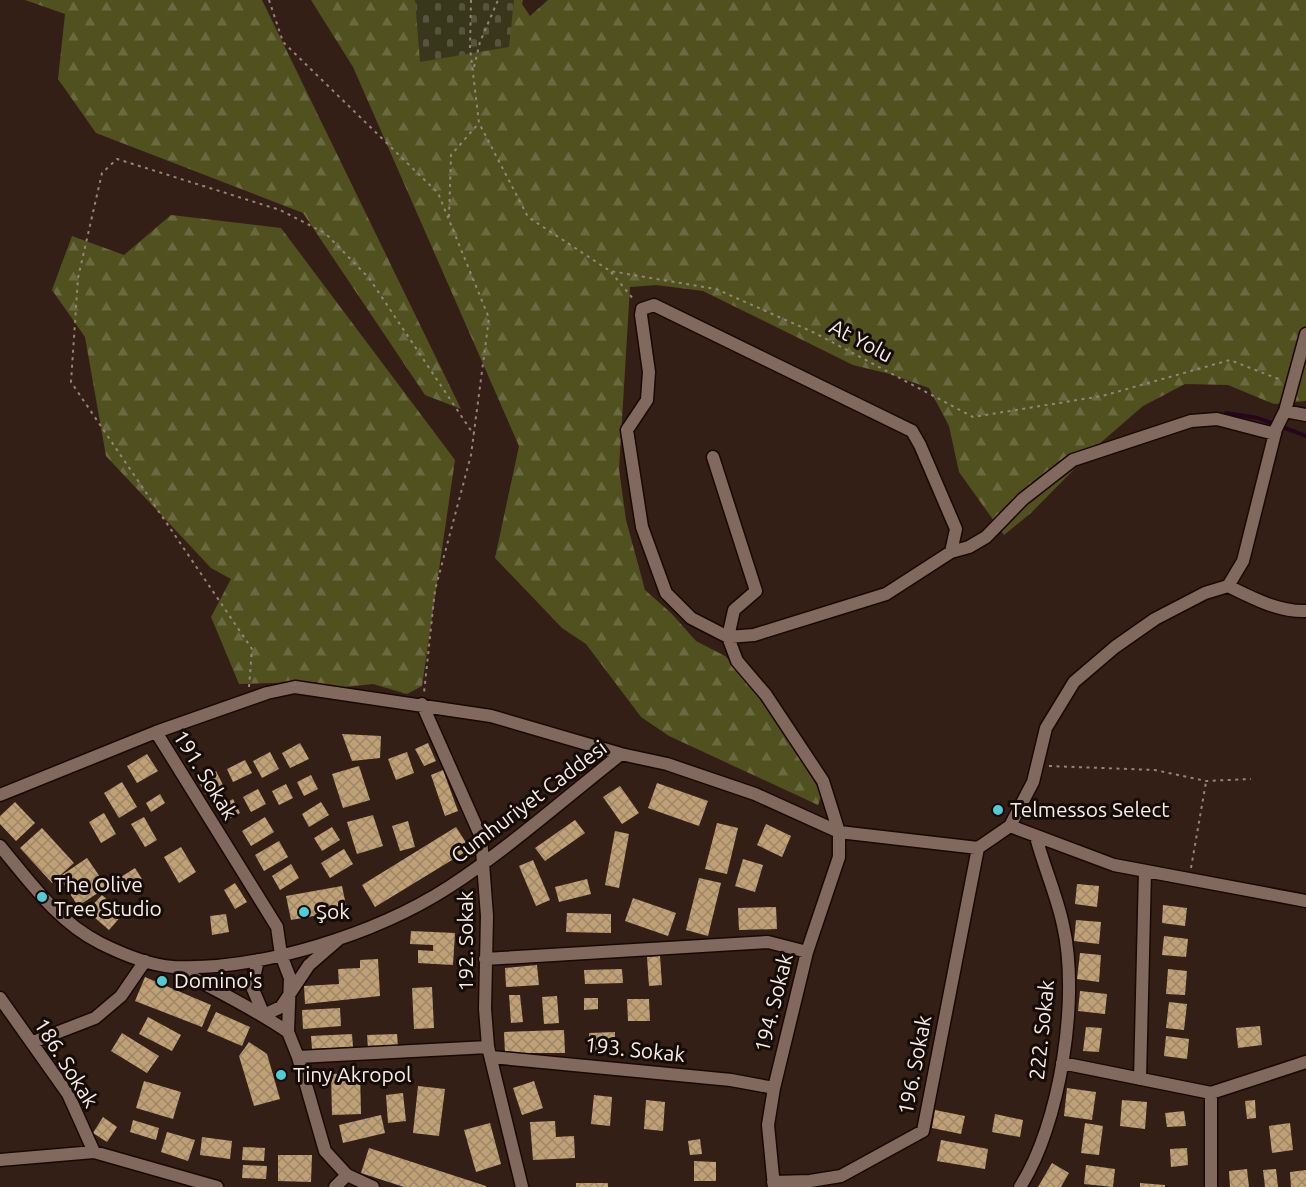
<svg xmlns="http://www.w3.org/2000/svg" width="1306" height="1187" viewBox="0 0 1306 1187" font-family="Ubuntu,sans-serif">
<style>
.forest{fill:url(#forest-firs)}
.cemetery{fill:url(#cemetery-stones)}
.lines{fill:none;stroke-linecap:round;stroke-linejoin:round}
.stream{stroke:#28051f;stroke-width:4}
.building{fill:url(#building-cross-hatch)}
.minor-casing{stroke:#1a0803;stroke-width:15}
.path{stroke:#95837c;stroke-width:2;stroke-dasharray:3 4.5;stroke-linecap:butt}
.minor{stroke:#82695f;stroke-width:12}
.poi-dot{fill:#52cbd8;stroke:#150c08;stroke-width:2}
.labels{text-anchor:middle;stroke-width:6;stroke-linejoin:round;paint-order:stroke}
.street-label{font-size:21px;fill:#f9ebe5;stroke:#150c08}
.poi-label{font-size:21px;fill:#f9ebe5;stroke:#150c08;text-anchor:start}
</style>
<defs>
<pattern id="forest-firs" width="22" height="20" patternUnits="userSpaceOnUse" patternTransform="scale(1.5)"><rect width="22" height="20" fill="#51501f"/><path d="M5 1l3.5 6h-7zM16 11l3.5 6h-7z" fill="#6b693f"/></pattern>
<pattern id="cemetery-stones" width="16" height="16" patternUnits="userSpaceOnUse" patternTransform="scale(1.5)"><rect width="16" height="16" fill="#38371b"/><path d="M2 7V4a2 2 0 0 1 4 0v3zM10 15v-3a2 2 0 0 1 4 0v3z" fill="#56543c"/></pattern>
<pattern id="building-cross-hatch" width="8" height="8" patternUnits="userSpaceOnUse" patternTransform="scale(1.5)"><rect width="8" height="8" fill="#c0a176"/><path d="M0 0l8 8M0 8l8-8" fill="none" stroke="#9d8667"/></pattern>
</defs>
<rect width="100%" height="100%" fill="#341f17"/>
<path class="forest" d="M25,0H262L461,409L425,395L303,213L96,133L58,79L65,14Z
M311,0H523L522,4L530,16L548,0H1306V401L1274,404L1228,385L1185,384L1143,406L1098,445L1031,513L1004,535L959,472L949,426L929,388L890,374L853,365L703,291L656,285L630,287L619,469L626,520L645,590L671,613L696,641L725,656L756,687L822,794L818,805L669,736L641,717L586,644L562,628L495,558L519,446L353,67Z
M171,215L281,228L455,460L422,686L407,694L373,684L336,688L314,682L239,684L211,617L231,579L211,568L106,456L85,337L52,290L72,236L124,255Z"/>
<path class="cemetery" d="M415,0H514L509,47L420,62Z"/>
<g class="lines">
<path class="stream" d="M1226,413L1258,418L1306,436"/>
</g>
<path class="building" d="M342,734L381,736L380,758L352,761Z
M300,743L309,759L290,768L282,753Z
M428,743L436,761L424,766L415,749Z
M270,752L279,769L262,778L253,761Z
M407,752L414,773L396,780L388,759Z
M147,754L158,771L137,783L127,766Z
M245,760L252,773L233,782L227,769Z
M359,766L370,800L343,808L332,774Z
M443,770L458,811L445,816L431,775Z
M216,771L223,785L205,794L198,780Z
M311,775L318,789L304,796L297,782Z
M122,782L137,807L119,818L104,793Z
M657,783L708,801L699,826L648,808Z
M286,784L293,798L279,805L272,791Z
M620,786L639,813L622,824L603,797Z
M258,789L266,804L251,812L243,797Z
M160,794L165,803L151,812L146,803Z
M233,799L240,813L227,820L220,806Z
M15,802L35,823L16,841L0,824V816Z
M321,802L329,815L309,827L302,814Z
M104,813L116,834L101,843L89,822Z
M373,815L383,846L357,854L347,822Z
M144,817L157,840L145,847L131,824Z
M265,817L274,832L251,846L242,831Z
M575,820L585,833L545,861L535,848Z
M408,821L415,847L400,851L392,826Z
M717,823L738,828L727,874L705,869Z
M766,824L791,836L782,857L757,845Z
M332,827L340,840L322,851L314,838Z
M456,827L470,849L375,907L362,885Z
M42,828L74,863L52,883L20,848Z
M615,831L629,834L619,888L605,885Z
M279,841L288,857L264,871L255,855Z
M181,847L196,872L179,883L164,857Z
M344,849L353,864L330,878L321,863Z
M87,858L107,887L78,906L59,877Z
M743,859L763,865L755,892L735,886Z
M533,860L550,900L536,906L519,866Z
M291,864L299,878L280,890L272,876Z
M135,868L142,879L127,887L121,877Z
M699,878L721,883L708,936L686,930Z
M587,879L591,894L559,902L555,887Z
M235,883L247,902L235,909L224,890Z
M1077,884L1099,886L1097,907L1075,904Z
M342,886L347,910L291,920L286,896Z
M102,895L123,914L109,930L87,911Z
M633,898L676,913L668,936L625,921Z
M1163,905L1187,908L1185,926L1162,923Z
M776,907L777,929L739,930L738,908Z
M567,913L611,914V933L566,932Z
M226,914L229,932L212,935L210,916Z
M1076,920L1101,922L1099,944L1074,941Z
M411,931L455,933L453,965L418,963V950L433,951V945L410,944Z
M1164,936L1188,939L1186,957L1162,955Z
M1080,953L1101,955L1099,982L1077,979Z
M660,956L662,985L649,986L647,957Z
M378,959L380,996L305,1004L304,986L339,984L338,969L360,968V960Z
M537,965L539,985L506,987L505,968Z
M622,969L623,983L585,984L584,970Z
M1168,969L1187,971L1185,995L1166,994Z
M145,977L211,1005L202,1027L135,1001Z
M432,987L434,1028L414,1029L412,988Z
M1080,991L1107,994L1105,1014L1078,1011Z
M509,995H520L523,1022L511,1023Z
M557,996L559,1023L544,1024L542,997Z
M584,998H598V1009L584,1010Z
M627,999H649L650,1021H628Z
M1169,1002L1187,1004L1184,1030L1166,1028Z
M340,1008L341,1026L303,1029L302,1010Z
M216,1012L250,1027L242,1046L207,1031Z
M148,1017L181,1035L172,1051L139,1034Z
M1260,1026L1262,1045L1238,1048L1236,1028Z
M1086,1027L1102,1028L1099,1052L1083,1051Z
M564,1030L565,1053H505L504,1032Z
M615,1032V1051L590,1052L589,1033Z
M122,1033L159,1056L147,1073L111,1051Z
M352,1034L353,1047L312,1049L311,1036Z
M397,1034L398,1046L368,1048L367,1035Z
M1166,1036L1189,1039L1187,1059L1164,1056Z
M249,1042L267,1054L280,1099L254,1106L239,1056Z
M360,1073L361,1114L332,1115L331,1074Z
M144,1081L181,1092L173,1119L136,1108Z
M534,1081L543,1108L522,1115L513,1088Z
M418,1086L445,1089L439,1136L413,1133Z
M1067,1088L1096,1092L1092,1120L1064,1116Z
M403,1093L406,1121L388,1123L386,1095Z
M594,1095L612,1097L610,1126L591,1124Z
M646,1100L665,1102L663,1131L644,1129Z
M1122,1100L1147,1102L1145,1129L1120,1126Z
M1255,1100L1256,1118L1247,1119L1245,1101Z
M935,1110L965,1116L961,1134L932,1128Z
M1184,1111L1186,1126L1167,1127L1165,1113Z
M995,1114L1023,1120L1020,1137L992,1132Z
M381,1115L385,1133L343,1143L339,1125Z
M103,1117L117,1127L107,1142L93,1133Z
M133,1120L159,1128L156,1140L130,1132Z
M555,1121L556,1137L574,1136L575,1158L533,1160L530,1122Z
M490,1123L501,1164L476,1172L464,1130Z
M1085,1123L1103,1126L1099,1155L1081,1153Z
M1290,1123L1293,1150L1272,1153L1269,1126Z
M167,1132L195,1140L188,1161L161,1152Z
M202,1137L232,1141L230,1159L200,1155Z
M700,1139L702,1154L690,1155L688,1141Z
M941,1140L988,1149L985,1169L937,1161Z
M243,1147L265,1148L264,1161L242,1160Z
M369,1148L486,1186V1187H404L361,1173Z
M1187,1148L1188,1165L1171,1167L1170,1149Z
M278,1155H312L311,1182L278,1181Z
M694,1161L716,1162V1181H694Z
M1052,1163L1069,1173L1061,1187H1038Z
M243,1165L267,1166L266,1179L242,1178Z
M1086,1165L1115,1169L1113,1187L1084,1184Z
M1247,1169L1249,1187H1230L1229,1171Z
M1276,1169L1278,1187H1265L1263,1170Z
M1306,1170V1187H1291L1290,1172Z
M576,1183H608V1187H576Z
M1140,1183L1165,1185V1187H1140Z"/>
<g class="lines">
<defs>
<path id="minor" d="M654,305L912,431L920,445L956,529L951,552L886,594L754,635L728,637L691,618L666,593L642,527L627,430L647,400L649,372L641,315L642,309Z
M1285,411L1306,334
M713,457L756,591L734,610L728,637L737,661L766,695L823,781L839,832V857L807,952L774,1088L768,1125L774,1187
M951,552L969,547L986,537L1023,499L1073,460L1191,421L1217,419L1275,434
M1228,586L1243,561L1276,429L1285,411L1306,415
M422,704L481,837L487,916L485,1009L488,1047L522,1187
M156,732L267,693L295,687L491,716L621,754
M0,795L156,732L277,927L281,955L290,978L288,1032L298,1057L325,1151L347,1175L373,1187
M1010,826L1114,865L1306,901
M0,846C30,882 57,921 100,943C122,954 148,965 173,967C260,971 376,934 449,887C509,848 564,799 621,754L667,764L755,794L839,832L978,848L1010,826L1033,782L1046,728L1074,682L1115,647L1155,619L1205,593L1228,586C1252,598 1279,612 1306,611
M485,959L768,942L807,952
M258,960L252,987L264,1015
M174,967C212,989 252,1007 288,1032
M0,998L68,1094L94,1152
M264,1015L281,1007L309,965L339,939
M33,1042L95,1018L121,996L145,961
M298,1057L488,1047
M491,1057L731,1080L774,1088
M1062,1063L1211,1093L1306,1062
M1140,1079L1145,871
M0,1160L94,1152L217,1187
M773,1182L810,1181L841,1176L923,1131L978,848
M335,1187L347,1175
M1020,1187C1060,1125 1080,998 1063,925C1057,896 1044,867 1036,837
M1211,1187V1093"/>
</defs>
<use href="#minor" class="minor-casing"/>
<path class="path" d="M269,0L283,42L438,193L489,318L471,455L435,590L424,693
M471,0L470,48L479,123L528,217L610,271L716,289L815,333L973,417L1102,396L1230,360L1281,380
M474,67L480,42L498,0
M449,217L451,155L479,123
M611,272L634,300
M249,687L252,649L71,382L78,278L102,173L117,159L280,210L325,233L369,278L474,435
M1049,766L1155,770L1206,781L1251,779
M1191,868L1206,782"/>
<use href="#minor" class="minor"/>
</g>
<g class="poi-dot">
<circle cx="998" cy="810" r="6"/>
<circle cx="42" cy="897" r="6"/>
<circle cx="304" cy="912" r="6"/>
<circle cx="162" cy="981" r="6"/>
<circle cx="281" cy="1075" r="6"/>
</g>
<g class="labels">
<g class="street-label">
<text transform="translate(861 341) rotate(28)" y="7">At Yolu</text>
<text transform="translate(205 775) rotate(58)" y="7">191. Sokak</text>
<text transform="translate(529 802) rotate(-37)" y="7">Cumhuriyet Caddesi</text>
<text transform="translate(466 941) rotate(-90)" y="7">192. Sokak</text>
<text transform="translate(774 1003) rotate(-76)" y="7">194. Sokak</text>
<text transform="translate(1042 1030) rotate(-84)" y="7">222. Sokak</text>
<text transform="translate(635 1050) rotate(6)" y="7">193. Sokak</text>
<text transform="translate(66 1063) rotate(58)" y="7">186. Sokak</text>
<text transform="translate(915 1065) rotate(-79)" y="7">196. Sokak</text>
</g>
<g class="poi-label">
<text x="1010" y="817">Telmessos Select</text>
<text x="54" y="892">The Olive<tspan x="54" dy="24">Tree Studio</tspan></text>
<text x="316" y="919">Şok</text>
<text x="174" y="988">Domino's</text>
<text x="293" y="1082">Tiny Akropol</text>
</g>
</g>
</svg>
